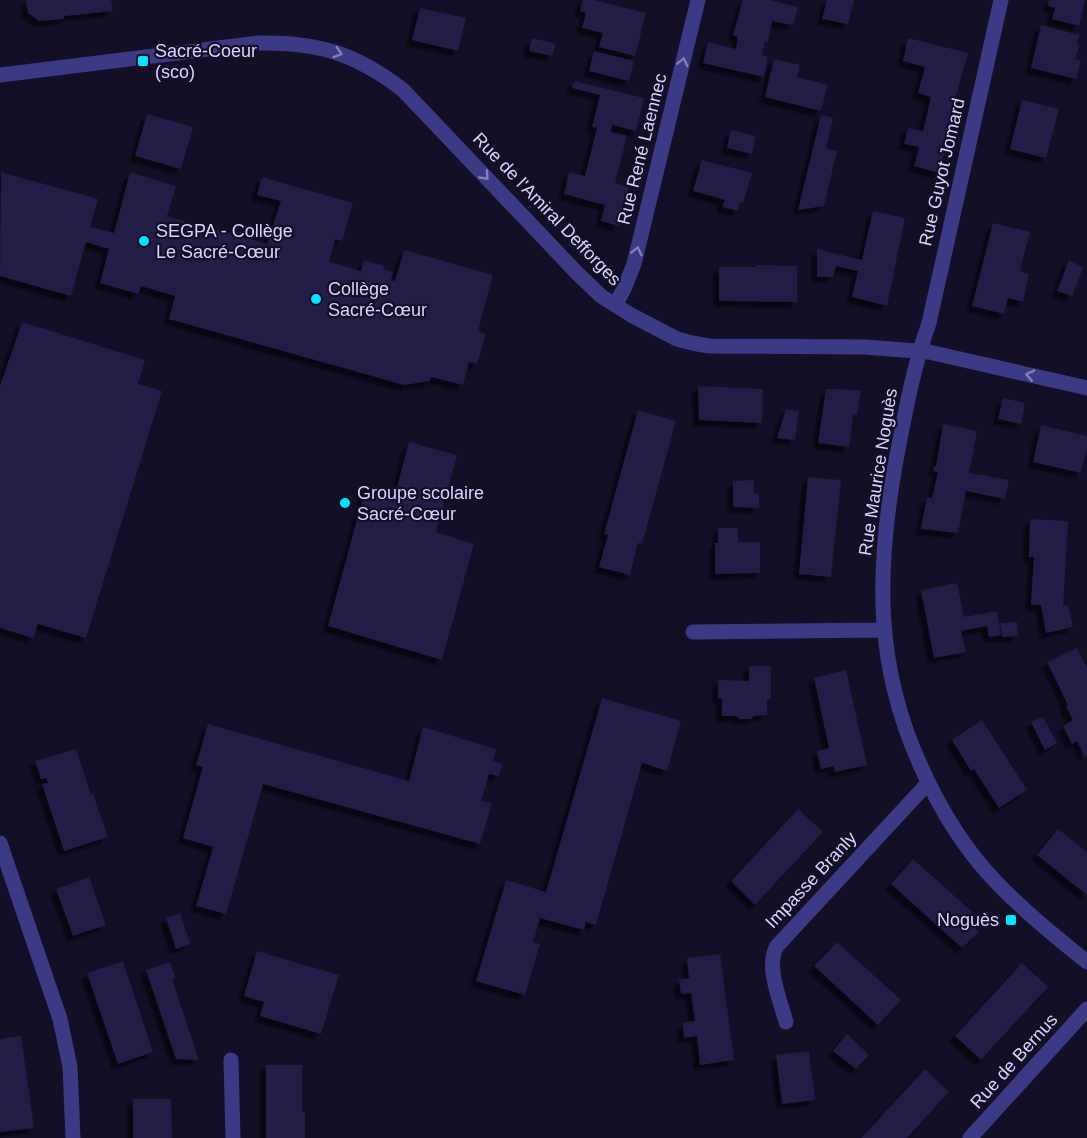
<svg xmlns="http://www.w3.org/2000/svg" width="1087" height="1138" viewBox="0 0 1087 1138" font-family="Arial,sans-serif">
<style>
.building{fill:#241b47;filter:url(#shadow)}
.lines{fill:none;stroke-linecap:round;stroke-linejoin:round}
.minor{stroke:#3d3a85;stroke-width:15}
.tertiary{stroke:#3d3a85;stroke-width:15}
.oneway{stroke:#837fbc}
.poi-dot{fill:#00e5ff;stroke:#130f26;stroke-width:2}
.labels{text-anchor:middle;stroke-width:4.5;stroke-linejoin:round;paint-order:stroke}
.poi-label{font-size:18px;fill:#d9d4ff;stroke:#130f26;text-anchor:start}
.street-label{font-size:18px;fill:#d9d4ff;stroke:#130f26}
</style>
<defs>
<filter id="shadow"><feDropShadow dx="-5.5" dy="5.5" stdDeviation="1.5" flood-color="#0009"/></filter>
</defs>
<rect width="100%" height="100%" fill="#130f26"/>
<path class="building" d="M26,0H111L113,11L64,16V19L39,21L28,13Z
M583,0H594L646,13L635,56L599,47L603,33L582,28L586,13L580,11Z
M743,0H769L798,7L793,25L772,21L768,42L765,41L762,55L768,57L764,77L703,63L708,42L736,49L738,37L733,35Z
M827,0H854L848,24L822,19Z
M1049,0H1085L1079,26L1052,19L1055,8L1048,6Z
M420,8L466,18L458,51L412,40Z
M1041,25L1079,35L1077,44L1079,45L1075,59L1081,60L1076,79L1031,68Z
M532,38L556,44L552,56L529,51Z
M908,38L968,53L954,102H956L951,123L949,122L942,148L945,149L939,173L914,166L919,147L904,144L908,128L923,131L931,97L918,93L925,67L903,61Z
M594,51L634,61L629,81L589,71Z
M774,59L800,65L797,77L828,85L821,111L765,97Z
M574,81L644,98L636,131L612,125L611,132L627,136L615,183L629,187L619,226L601,221L605,205L564,194L569,172L585,176L597,128L592,127L600,95L572,88Z
M1022,100L1059,109L1046,158L1010,149Z
M147,114L193,127L181,169L135,156Z
M821,115L833,118L826,148L837,151L824,206L798,210Z
M731,130L756,136L752,154L727,148Z
M702,160L752,173L743,203H740L738,211L722,207L725,200L693,191Z
M1,172L98,199L90,227L114,233L130,172L176,186L167,216L267,244L281,201L257,195L262,177L353,203L342,241L335,239L329,262L361,271L364,260L384,266L383,269L393,272L391,280L395,281L404,250L493,275L478,331L486,334L477,364L469,362L463,385L431,377L430,381L404,385L169,319L175,296L141,286L138,294L100,283L109,249L86,242L71,296L0,276Z
M873,211L905,218L887,306L852,297L858,271L836,266L833,277H817V249L862,260Z
M993,223L1030,232L1020,271L1029,274L1023,302L1008,298L1004,314L972,306Z
M1069,260L1083,268L1072,296L1057,291Z
M757,265L797,266V302L719,301V267H757Z
M22,322L145,360L138,384L162,391L86,638L38,624L33,638L0,628V386Z
M698,386L763,389L762,423L699,420Z
M826,389L861,390L857,415H853L849,447L818,443Z
M1003,398L1025,403L1021,424L998,419Z
M786,409L799,411L795,440L777,438Z
M638,410L676,421L642,544L638,543L630,575L599,567L608,535L604,534Z
M943,424L977,431L969,473L1009,480L1005,499L966,491L958,533L921,529L927,497L932,498L938,472L933,471L934,466L936,467Z
M1041,425L1087,436V447L1081,473L1033,462Z
M409,442L457,455L436,532L474,544L442,660L328,626L364,494L393,502Z
M808,477L841,480L831,577L799,574Z
M754,480V493L759,494V508L733,507V481Z
M1030,519L1068,521L1063,606L1068,605L1073,627L1046,633L1041,605H1031L1034,557H1029Z
M718,528H738V542H760V573L715,574V543H718Z
M957,583L964,617L997,611L1001,635L989,637L987,626L961,631L966,652L934,658L921,590Z
M1017,622L1018,636L1002,637L1000,623Z
M1077,648L1087,668V756L1085,757L1077,741L1072,744L1063,726L1073,720L1066,706L1068,705L1047,662Z
M749,666H771V699H767V715L754,716L751,719H740L736,716H722V699L718,698V680L749,681Z
M846,670L867,765L835,772L833,766L821,769L817,751L829,748L814,678Z
M602,698L681,721L667,771L642,763L596,925L586,922L584,930L540,918L533,942L540,944L525,995L476,981L506,880L546,892Z
M1043,717L1057,743L1045,750L1031,722Z
M982,720L1027,790L999,808L974,769L971,771L952,740Z
M208,724L409,781L423,727L496,749L493,761L503,764L499,776L489,774L481,801L492,803L480,844L263,784L226,914L196,906L213,847L183,838L203,767L196,765Z
M76,749L91,795L93,794L108,837L64,851L42,784L48,783L46,778L41,779L35,761Z
M798,809L823,832L755,905L731,881Z
M1058,829L1087,852V895L1037,855Z
M913,859L978,917L971,924L979,932L962,948L891,884Z
M89,877L106,925L73,936L56,889Z
M180,913L190,944L176,949L166,918Z
M837,942L901,1000L878,1025L814,966Z
M257,951L339,975L321,1034L260,1016L264,1002L244,996Z
M720,954L734,1060L700,1065L697,1036L684,1038L683,1023L695,1021L691,993L681,994L679,979L689,978L687,958Z
M123,961L153,1052L118,1064L87,973Z
M170,962L175,978L172,979L199,1060L176,1059L146,970Z
M1022,963L1048,987L981,1060L955,1036Z
M847,1034L869,1055L856,1069L833,1051Z
M21,1036L34,1128L0,1132V1039Z
M809,1051L815,1100L782,1104L776,1055Z
M266,1065H302V1112H305V1138H266Z
M925,1069L949,1092L907,1138H861Z
M133,1099H171L172,1138H133Z"/>
<g class="lines">
<path class="minor" d="M1001,0L929,323C913,368 905,414 896,460C876,571 874,667 923,771C938,804 957,836 980,864C1011,901 1050,932 1087,962
M0,75L258,43C318,42 355,53 403,90L577,273L601,296L631,315L677,339L692,343L709,346L865,347L929,352L1087,388
M615,305L624,289L634,264L698,0
M693,632L884,630
M0,843L60,1019L70,1067L73,1138
M786,1022C780,1000 765,965 777,946L928,783
M231,1060L233,1138"/>
<path class="tertiary" d="M970,1138L1087,1009"/>
</g>
<defs><path id="oneway-chevron" d="M-2-3.5L2.5 0L-2 3.5" fill="none" stroke-width="1.6" stroke-linecap="round" stroke-linejoin="round" transform="scale(1.5)"/></defs>
<g class="oneway">
<use href="#oneway-chevron" transform="translate(338 53) rotate(18)"/>
<use href="#oneway-chevron" transform="translate(683 62) rotate(-76)"/>
<use href="#oneway-chevron" transform="translate(485 176) rotate(47)"/>
<use href="#oneway-chevron" transform="translate(637 251) rotate(-76)"/>
<use href="#oneway-chevron" transform="translate(1030 375) rotate(-167)"/>
</g>
<g class="poi-dot">
<rect x="137" y="55" width="12" height="12" rx="3"/>
<circle cx="144" cy="241" r="6"/>
<circle cx="316" cy="299" r="6"/>
<circle cx="345" cy="503" r="6"/>
<rect x="1005" y="914" width="12" height="12" rx="3"/>
</g>
<g class="labels">
<g class="poi-label">
<text x="155" y="57">Sacré-Coeur<tspan x="155" dy="21">(sco)</tspan></text>
<text x="156" y="237">SEGPA - Collège<tspan x="156" dy="21">Le Sacré-Cœur</tspan></text>
<text x="328" y="295">Collège<tspan x="328" dy="21">Sacré-Cœur</tspan></text>
<text x="357" y="499">Groupe scolaire<tspan x="357" dy="21">Sacré-Cœur</tspan></text>
<text x="999" y="926" text-anchor="end">Noguès</text>
</g>
<g class="street-label">
<text transform="translate(642 149) rotate(-76)" y="6">Rue René Laennec</text>
<text transform="translate(942 172) rotate(-77)" y="6">Rue Guyot Jomard</text>
<text transform="translate(547 209) rotate(46)" y="6">Rue de l'Amiral Defforges</text>
<text transform="translate(878 472) rotate(-81)" y="6">Rue Maurice Noguès</text>
<text transform="translate(811 880) rotate(-47)" y="6">Impasse Branly</text>
<text transform="translate(1014 1061) rotate(-48)" y="6">Rue de Bernus</text>
</g>
</g>
</svg>
